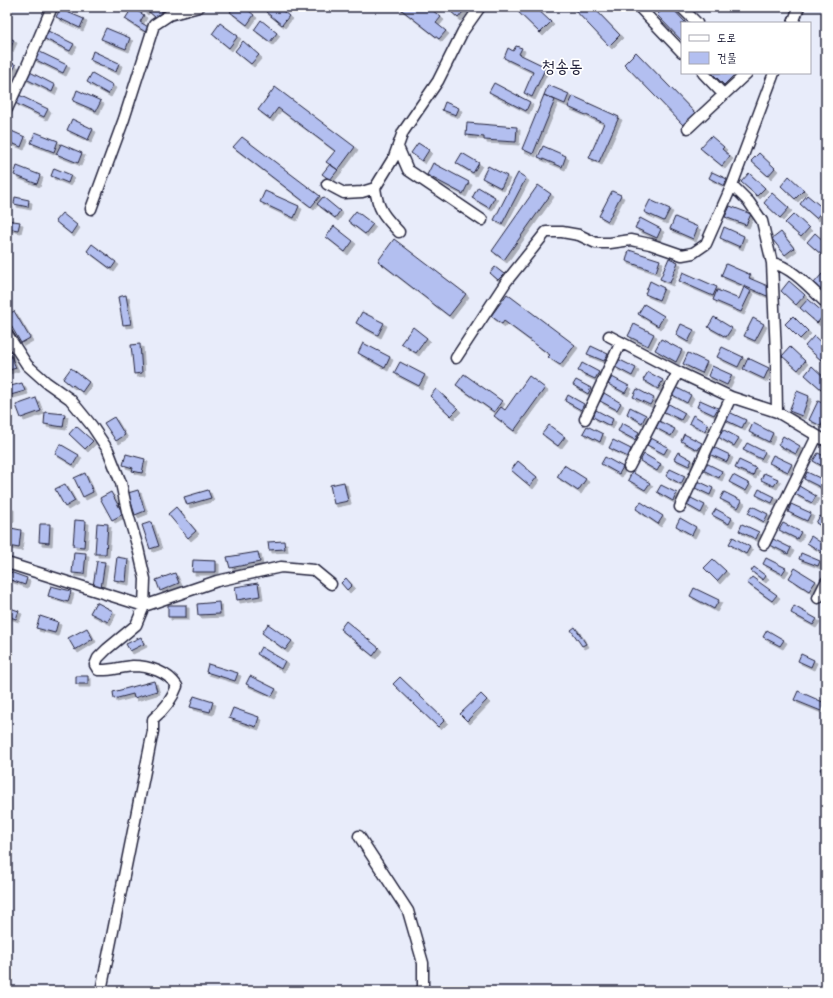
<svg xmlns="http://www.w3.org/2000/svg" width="833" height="998" viewBox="0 0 833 998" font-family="'Patrick Hand','Poor Story',sans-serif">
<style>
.building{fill:#b3bff0;stroke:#22223b;filter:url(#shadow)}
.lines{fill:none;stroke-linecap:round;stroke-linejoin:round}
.street-casing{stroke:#22223b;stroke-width:13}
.street{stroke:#fff;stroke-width:10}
.labels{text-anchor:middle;stroke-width:3.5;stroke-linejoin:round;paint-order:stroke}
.quarter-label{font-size:17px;fill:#22223b;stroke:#fff}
</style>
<defs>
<filter id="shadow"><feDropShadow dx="3" dy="3" stdDeviation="0" flood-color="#0004"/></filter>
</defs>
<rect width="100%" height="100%" fill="#e8ecfa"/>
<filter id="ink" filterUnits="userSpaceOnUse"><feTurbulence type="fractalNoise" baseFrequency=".025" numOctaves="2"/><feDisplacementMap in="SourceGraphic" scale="8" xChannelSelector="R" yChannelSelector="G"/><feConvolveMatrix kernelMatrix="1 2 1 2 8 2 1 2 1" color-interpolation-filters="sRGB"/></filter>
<g filter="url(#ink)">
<path class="building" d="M139,7H164L165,8L156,18L147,10L145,12Z
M234,7H244L254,15L247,25L230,12Z
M270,7H278L289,16L282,25L266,12Z
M398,7H428L441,17L436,23L446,31L439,39Z
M450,7H467L458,18L448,9Z
M513,7H535L551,22L540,33Z
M572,7H593L620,35L609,46Z
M665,7H671L686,23H682V41L657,15Z
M132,8L144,15L140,22L150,28L147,33L125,19Z
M60,9L84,19L80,28L56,17Z
M261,20L277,33L270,42L254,30Z
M220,23L238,36L229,48L212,34Z
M106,28L130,38L126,49L101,39Z
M46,30L74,44L70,51L43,38Z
M7,37L14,40L10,49L7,48Z
M243,41L259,55L251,64L235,51Z
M516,46L522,48L519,54L546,67L532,97L524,93L533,72L504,58L508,48L513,51Z
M38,51L67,65L63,73L34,59Z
M93,51L119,63L116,72L90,60Z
M636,52L697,115L685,127L624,64Z
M7,60L16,65L11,74L7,72Z
M28,71L55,85L52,92L24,78Z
M92,73L113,85L108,94L87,82Z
M712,73H734L735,74L724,85Z
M494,83L530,102L526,111L489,92Z
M548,85L569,94L565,104L544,95Z
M275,87L355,147L338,170L326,162L335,151L278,108L270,119L258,110Z
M77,90L101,101L96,111L73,101Z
M19,95L48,109L44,117L15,103Z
M544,95L555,100L533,154L522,149Z
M573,96L619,117L599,162L589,158L604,123L568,107Z
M445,102L459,108L456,115L442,110Z
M72,119L93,129L88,140L67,130Z
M467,123L517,127L516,142L484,140V137L466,135Z
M7,129L25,137L21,147L7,141Z
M35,132L58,141L54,152L31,143Z
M711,136L724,147L722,149L730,156L722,166L700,148Z
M242,137L320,196L311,207L233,147Z
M418,143L429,150L422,161L411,153Z
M61,144L82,153L78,163L56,154Z
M543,146L566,156L562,167L538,157Z
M462,153L479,163L473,173L456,163Z
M759,153L775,168L768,176L751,161Z
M433,163L469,182L463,194L427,175Z
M330,164L338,170L330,180L322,174Z
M17,166L40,175L37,184L14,175Z
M488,166L507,176L501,188L482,178Z
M54,168L71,175L68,183L51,176Z
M712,172L727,179L724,186L709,178Z
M518,173L526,178L502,224L494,220Z
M749,173L765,188L757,196L741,182Z
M789,176L804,190L795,199L781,186Z
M538,185L551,194L504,260L492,251Z
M478,187L495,197L489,208L472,198Z
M265,191L299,206L294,218L260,202Z
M612,191L621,195L608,221L599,216Z
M772,193L789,208L780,218L764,203Z
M807,195L824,209L816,218L800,204Z
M15,197L29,200L28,207L14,204Z
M323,197L340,211L335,218L317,204Z
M650,200L670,209L664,221L644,212Z
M730,206L751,214L746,225L725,217Z
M356,211L373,224L365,234L348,221Z
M62,213L77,225L71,234L55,221Z
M794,214L809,228L801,237L785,223Z
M675,217L698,227L693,239L670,229Z
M640,218L661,229L657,238L635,228Z
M7,220L20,222L18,230L7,228Z
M334,226L353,241L345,252L326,237Z
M724,227L744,236L740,247L720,238Z
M781,232L794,248L785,255L772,239Z
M815,233L826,243V253L823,256L807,242Z
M394,239L466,294L449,316L378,261Z
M92,244L116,262L111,269L87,251Z
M629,250L660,260L656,272L626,261Z
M669,258L678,262L670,283L660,279Z
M726,264L751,275L749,278L770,287L767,296L721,276Z
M495,267L504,274L498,280L490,273Z
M683,272L717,287L713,296L679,281Z
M822,274L826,277V295L825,294L823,296L817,291L819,288L814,283Z
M650,281L664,288L659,300L645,294Z
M789,281L805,295L796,305L781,291Z
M744,287L751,291L741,312L713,300L717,290L739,299Z
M507,294L575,345L560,365L548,357L550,355L504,321L502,324L491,316Z
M126,295L131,324L123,325L118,297Z
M808,299L825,314L817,323L800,308Z
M644,304L664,316L658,326L638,314Z
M14,311L30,338L21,343L7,319V315Z
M362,312L384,323L378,335L356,323Z
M793,316L808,331L800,339L785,324Z
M714,317L732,328L726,337L708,327Z
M753,318L764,324L755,341L744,336Z
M826,322V332L821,328Z
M634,324L654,334L648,346L628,336Z
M681,324L694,330L688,342L676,335Z
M413,327L427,338L416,353L401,343Z
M814,336L826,347V355L821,360L805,346Z
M661,339L682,350L676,362L655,350Z
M363,343L390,357L385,368L358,353Z
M140,344L142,373L134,374L131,345Z
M591,346L608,354L604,361L587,354Z
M722,347L743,357L738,367L717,357Z
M790,347L805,361L798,370L782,356Z
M10,353L16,368L7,371V354Z
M688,353L707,362L702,373L683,364Z
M748,358L769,368L764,379L743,369Z
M618,359L636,368L632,376L615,367Z
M400,362L425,375L419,386L394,373Z
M582,363L599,372L595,379L578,371Z
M712,366L732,375L727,385L708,376Z
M812,366L826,379V383L821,389L805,375Z
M71,368L89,382L82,392L73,385L72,386L63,379Z
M648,372L663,380L658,389L643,380Z
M464,374L502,401L494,412L456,385Z
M529,376L545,388L514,431L494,416L501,407L505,410Z
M612,377L629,386L625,393L608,384Z
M576,380L591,388L588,394L573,385Z
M22,383L25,391L7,396V387Z
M675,387L691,395L687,403L671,394Z
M436,389L458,409L451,416L430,396Z
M637,389L654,398L650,405L633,397Z
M797,391L809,396L802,416L789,411Z
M604,393L621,403L617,410L600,401Z
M568,395L584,404L581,410L565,401Z
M36,398L41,411L21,418L16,405Z
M700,400L718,408L714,415L697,407Z
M818,401L826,405V416L821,426L809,420Z
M667,403L685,413L681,420L662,411Z
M630,407L646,415L642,423L627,414Z
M596,410L613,419L610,426L593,417Z
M45,412L65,414L63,427L44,424Z
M729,412L746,420L742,428L725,420Z
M693,415L708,424L705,431L689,423Z
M114,417L125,435L116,441L104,423Z
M659,421L675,429L671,436L656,428Z
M622,423L639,432L635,440L618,431Z
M753,423L773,433L769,442L749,432Z
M549,425L565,437L558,446L542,434Z
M76,426L93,441L85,449L69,434Z
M587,426L603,434L600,442L583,433Z
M722,429L739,438L734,446L718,437Z
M684,434L702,443L698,450L681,441Z
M783,436L800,446L796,454L778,445Z
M651,438L668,447L664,454L647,445Z
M613,440L631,449L628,457L609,448Z
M747,443L765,452L761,459L743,450Z
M60,444L79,455L73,465L55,454Z
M713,447L730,455L727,462L709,454Z
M678,452L692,460L689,466L674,459Z
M818,453L826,457V468L813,461Z
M126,454L145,459L142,473L132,471L133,468L123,465Z
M644,454L661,464L657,471L640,461Z
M773,455L792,464L788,472L769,463Z
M605,457L623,467L619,474L601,464Z
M739,460L756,468L753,476L735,468Z
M518,461L537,477L530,486L511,470Z
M706,463L722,471L719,478L703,470Z
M564,465L586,479L578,491L557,477Z
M670,469L685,476L681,484L666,476Z
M632,472L650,483L645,490L628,480Z
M807,472L826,481L822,488L804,479Z
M85,473L93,492L83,497L74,478Z
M764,473L778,479L774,486L761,480Z
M733,475L750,484L746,491L729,482Z
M698,481L713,488L710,495L695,488Z
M344,482L348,501L334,504L330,485Z
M65,484L75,501L65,507L55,489Z
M661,485L677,493L673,501L657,492Z
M799,486L816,496L812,503L795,494Z
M759,489L775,497L772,503L756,495Z
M138,490L145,511L135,515L128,493Z
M208,490L211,498L187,505L184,497Z
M111,492L123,514L112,520L100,498Z
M724,492L742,501L738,508L720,499Z
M689,497L705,505L701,513L685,504Z
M641,502L663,516L658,524L636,509Z
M791,504L811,513L807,521L788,512Z
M752,506L768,514L764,522L748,513Z
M7,507H11V519H7Z
M176,507L196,531L188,538L168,514Z
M716,509L732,518L729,524L712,515Z
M820,516L826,520V529L816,523Z
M680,518L696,527L692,535L676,526Z
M75,520L86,521L84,547L73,546Z
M151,522L159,546L150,549L142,525Z
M97,523L108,524L106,554H95Z
M783,523L801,532L797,539L779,530Z
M40,524H50L49,543L39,542Z
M742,524L759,532L756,539L739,531Z
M11,528L21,530L19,548L8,546Z
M811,536L826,546V549L823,553L807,543Z
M733,537L750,547L746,554L729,544Z
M773,539L791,548L788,554L770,545Z
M284,541L285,549L269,550L268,542Z
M74,552L86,553L84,574L72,573Z
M258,552L260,562L230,568L227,557Z
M801,553L820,561L818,566L799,559Z
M117,557L128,559L126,582L114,580Z
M766,558L786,568L782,574L763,564Z
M713,559L726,571L717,581L704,568Z
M193,560L216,561V572H192Z
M97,561L105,562L101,588L93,586Z
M754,567L766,576L763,580L751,571Z
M795,568L816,581L809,591L789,578Z
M10,572L27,578L25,585L8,579Z
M175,573L179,583L160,591L156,580Z
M752,577L777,595L772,601L747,583Z
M346,578L352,585L347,590L341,583Z
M258,583L260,596L237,600L235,587Z
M51,586L71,591L68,602L48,596Z
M694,588L719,600L714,609L690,596Z
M96,602L113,611L108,622L90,613Z
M219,602L220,614L198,615L197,604Z
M168,605H186V617H168Z
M794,606L817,619L813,625L791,613Z
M7,607L19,611L16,619L7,616Z
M40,616L58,622L55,633L36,628Z
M346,621L379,648L373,656L340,629Z
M268,624L292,641L285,650L262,633Z
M575,627L586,644L582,646L571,630Z
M87,628L93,639L75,650L68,638Z
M767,630L784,640L780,646L763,637Z
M141,637L144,644L130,651L126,644Z
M261,647L285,661L281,669L257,654Z
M801,654L814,660L811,667L798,661Z
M208,664L238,673L235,681L206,672Z
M76,676H88V684H76Z
M250,676L276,689L272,696L246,684Z
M400,677L445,720L438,727L393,684Z
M154,681L157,691L134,698L133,694L114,699L113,692Z
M798,691L825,703L821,711L794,700Z
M481,694L487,700L467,721L460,714Z
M194,696L213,702L210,712L190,707Z
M233,708L259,717L256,727L229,718Z
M826,765V778L820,769Z"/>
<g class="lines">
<defs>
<path id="street" d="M639,7L682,52
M681,7L697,23
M793,23L799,7
M703,73L723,94
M7,109L26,68L52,7
M688,128L747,73
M398,147L408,170L482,220
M327,184L344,193L362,192L375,188L394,157L403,132L438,81L463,31L480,7
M732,185L749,202L762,221L772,263L776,354L777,412
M375,188C378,210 384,216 399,232
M91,209L124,119L154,25L169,15L199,7
M772,263C791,266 812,290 826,303
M7,334L27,365L46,382L70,399L92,426L108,450L121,483L127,511L138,548L145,579L144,606L136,625L107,649L98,658L95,665L98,670C110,671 121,667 133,666C149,666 168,672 177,686C172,700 164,710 153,719V731L101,991
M609,336L678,372L731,397L777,412L826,441
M456,358L506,282L546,232H562L579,235L596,243H610L631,240L650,244L682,255L693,253L706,244L732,185L774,73
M585,419L621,342
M629,467L678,372
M680,507L731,397
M764,544L817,436
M7,563L144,606L217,581L281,567L314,570L331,584
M818,598L826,582
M359,836L408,911L423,963V988L420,991"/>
</defs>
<use href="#street" class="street-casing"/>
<use href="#street" class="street"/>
</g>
</g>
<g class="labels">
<g class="quarter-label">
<text x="562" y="72">청송동</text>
</g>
</g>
<rect width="833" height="998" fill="none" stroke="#fff" stroke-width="24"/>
<rect x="12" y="12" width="809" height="974" fill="none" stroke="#22223b" stroke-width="1.5" filter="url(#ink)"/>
<rect x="681" y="22" width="130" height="52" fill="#ffffff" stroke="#a7a7b1"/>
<rect x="689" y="35" width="20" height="6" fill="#ffffff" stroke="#a7a7b1"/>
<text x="717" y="42" font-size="12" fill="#22223b">도로</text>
<rect x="689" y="52" width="20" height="12" fill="#b3bff0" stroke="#a7a7b1"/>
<text x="717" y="62" font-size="12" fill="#22223b">건물</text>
</svg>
